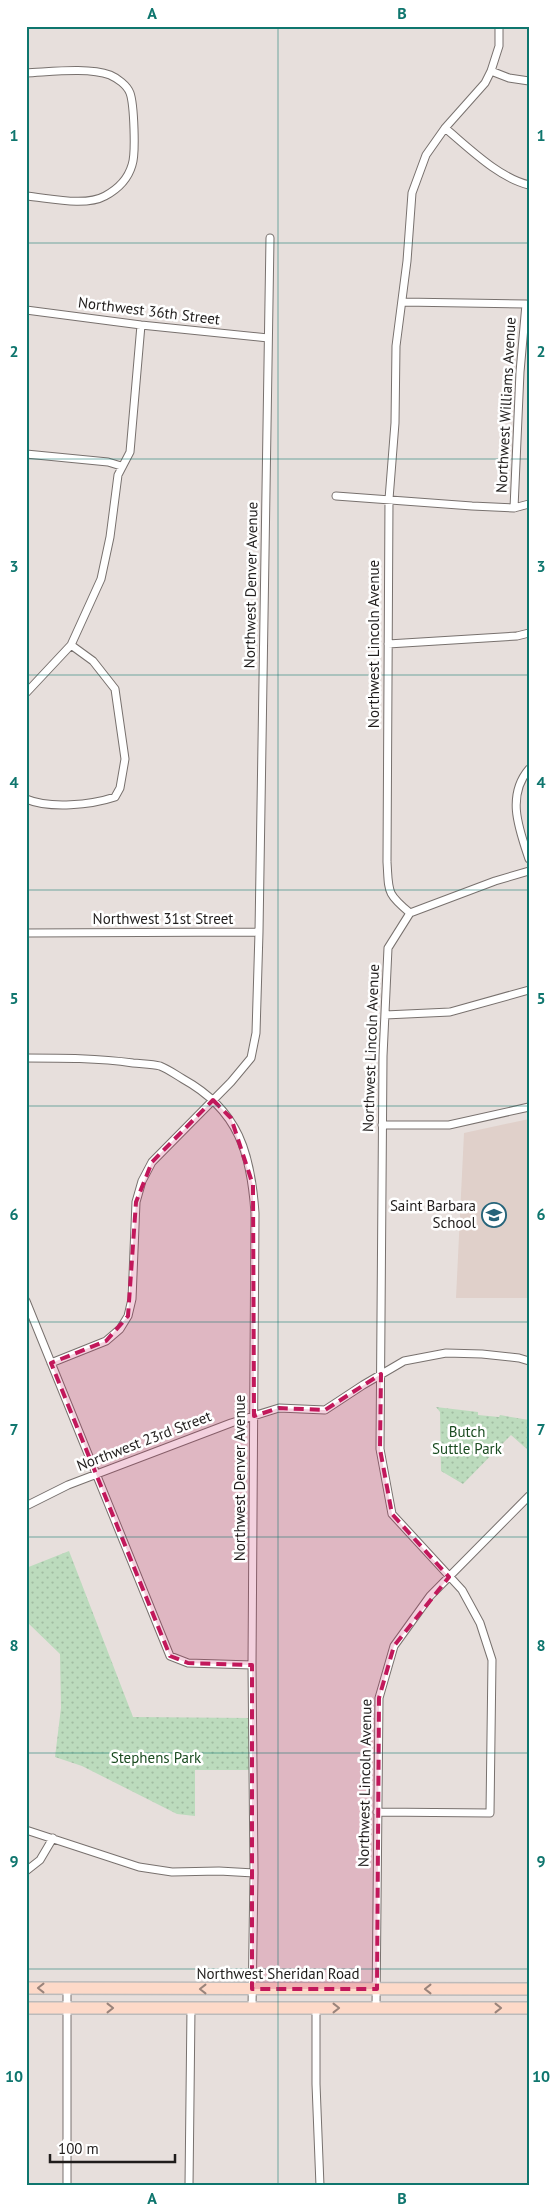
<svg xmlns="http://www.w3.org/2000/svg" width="555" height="2212" viewBox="0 0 555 2212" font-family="'PT Sans',sans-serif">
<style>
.built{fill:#e0d0ca}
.grass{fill:url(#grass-dots)}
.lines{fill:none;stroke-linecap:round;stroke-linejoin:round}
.street-casing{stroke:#78716e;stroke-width:9}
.primary-casing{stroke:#bcbbbb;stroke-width:14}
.street{stroke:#fff;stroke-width:7}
.primary{stroke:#fdd9c8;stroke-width:11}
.oneway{stroke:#9a847b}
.marked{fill:#c2185b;fill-opacity:0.2;stroke:#c2185b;stroke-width:4;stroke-dasharray:10 6;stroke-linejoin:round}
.grid{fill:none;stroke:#0f766e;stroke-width:1;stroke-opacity:0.55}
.labels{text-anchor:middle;stroke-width:5;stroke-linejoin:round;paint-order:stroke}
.street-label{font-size:15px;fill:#201d1c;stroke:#fff}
.poi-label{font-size:15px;fill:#201d1c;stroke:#fff;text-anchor:end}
.park-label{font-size:15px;fill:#1b4c21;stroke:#fff}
.neatline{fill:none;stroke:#0f766e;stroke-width:2}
.grid-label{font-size:16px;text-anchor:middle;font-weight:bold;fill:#0f766e}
</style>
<defs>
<pattern id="grass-dots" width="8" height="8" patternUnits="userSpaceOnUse" patternTransform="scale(1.25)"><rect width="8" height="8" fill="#bcdbbd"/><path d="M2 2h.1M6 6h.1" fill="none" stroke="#a1bca2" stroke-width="1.8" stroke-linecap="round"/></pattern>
</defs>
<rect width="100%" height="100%" fill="#e7dfdc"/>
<path class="built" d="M529,1119V1298H456L464,1133Z"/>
<path class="grass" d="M436,1407L478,1412V1415L499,1417L500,1415L529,1420V1451L511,1435L463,1484L441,1471L440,1412Z
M69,1551L133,1717L250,1718V1770H195V1816L177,1814L82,1766L55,1757L61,1708L60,1654L26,1621V1568Z"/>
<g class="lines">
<defs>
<path id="street" d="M491,71L509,78L529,81
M26,73C50,72 88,67 110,75C117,78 127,85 130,93C134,104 136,154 132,165C128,179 118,189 105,196C85,207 49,198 26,196
M445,128C469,148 499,178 529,185
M403,302L526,304L520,372L514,508
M26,310L141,325L268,338
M26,454L108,462L121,466
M336,496L472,506L514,508L529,504
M388,644L517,636L529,633
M26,693L71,645L101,579L110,537L118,475L130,452L141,325
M529,769C506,796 519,829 529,859
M26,799C50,809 91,805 115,797L120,788L125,759L115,689L93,661L71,645
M410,913C386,893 389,892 387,862L389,499L395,423L396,346L407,261L412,193L426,155L445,128L485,83L491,71L499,46V26
M410,913L495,881L529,871
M26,933L259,932
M385,1015L450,1012L529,990
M26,1058C62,1058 98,1058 133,1063C142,1064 152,1064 160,1066C168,1069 176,1075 183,1079C239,1110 251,1154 255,1213L252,1665L254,1873L252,2008
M382,1125H449L529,1107
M26,1301L170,1656L188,1663L252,1665
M51,1363L106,1341L120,1329L128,1316L132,1299L136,1202L142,1181L152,1162L231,1082L251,1058L256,1033L259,932L270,238
M26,1506L68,1485L231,1423L279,1408L325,1410L363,1385L404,1361L446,1353L482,1354L519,1358L529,1361
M377,1812L490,1813L492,1660L480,1623L462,1590L392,1514L380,1449L383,1056L388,948L410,913
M26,1830L139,1867L172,1872L219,1871L254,1873
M26,1871L40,1860L53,1838
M316,2008V2084L320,2186
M376,2008L379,1698L394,1646L430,1596L529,1496
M67,2186V1988
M189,2186L191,2008"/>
<path id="primary" d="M26,1988L529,1989
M26,2008H529"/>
</defs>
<use href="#street" class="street-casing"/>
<use href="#primary" class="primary-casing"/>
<use href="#street" class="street"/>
<use href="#primary" class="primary"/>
</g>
<defs><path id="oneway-chevron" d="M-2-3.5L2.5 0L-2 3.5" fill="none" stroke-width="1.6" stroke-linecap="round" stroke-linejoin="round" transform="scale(1.25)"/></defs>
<g class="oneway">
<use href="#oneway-chevron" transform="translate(41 1988) rotate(-180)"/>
<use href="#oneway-chevron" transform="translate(203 1989) rotate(-180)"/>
<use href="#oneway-chevron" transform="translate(428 1989) rotate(180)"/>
<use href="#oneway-chevron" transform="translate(110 2008)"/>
<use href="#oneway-chevron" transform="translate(336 2008)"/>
<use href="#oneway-chevron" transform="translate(498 2008)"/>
</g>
<path class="marked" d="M213,1100L231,1118L253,1185L254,1416L279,1408L325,1410L381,1374L380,1449L392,1514L449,1577L394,1646L379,1698L377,1989H252V1665L188,1663L170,1656L51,1363L106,1341L128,1316L136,1202L152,1162Z"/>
<path class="grid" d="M278,26V2186M26,243H529M26,459H529M26,675H529M26,890H529M26,1106H529M26,1322H529M26,1537H529M26,1753H529M26,1969H529"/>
<defs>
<symbol id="school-ring" viewBox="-11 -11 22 22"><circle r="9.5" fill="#fff" stroke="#26647a" stroke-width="1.5"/><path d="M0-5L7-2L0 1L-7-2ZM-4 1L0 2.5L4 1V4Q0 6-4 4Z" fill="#26647a"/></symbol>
</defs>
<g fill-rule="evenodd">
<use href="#school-ring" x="480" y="1201" width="28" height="28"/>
</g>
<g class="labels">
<g class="street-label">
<text transform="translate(149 311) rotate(7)" y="5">Northwest 36th Street</text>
<text transform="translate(506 405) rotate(-87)" y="5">Northwest Williams Avenue</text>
<text transform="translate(251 585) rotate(-89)" y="5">Northwest Denver Avenue</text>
<text transform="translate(374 644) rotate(-90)" y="5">Northwest Lincoln Avenue</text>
<text x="163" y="924">Northwest 31st Street</text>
<text transform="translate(371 1048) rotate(-88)" y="5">Northwest Lincoln Avenue</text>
<text transform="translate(144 1441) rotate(-21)" y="5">Northwest 23rd Street</text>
<text transform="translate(240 1478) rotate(-90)" y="5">Northwest Denver Avenue</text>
<text transform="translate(365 1783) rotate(-89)" y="5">Northwest Lincoln Avenue</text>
<text x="278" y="1979">Northwest Sheridan Road</text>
</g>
<g class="poi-label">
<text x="476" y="1211">Saint Barbara<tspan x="476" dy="17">School</tspan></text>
</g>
<g class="park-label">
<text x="467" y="1437">Butch<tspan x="467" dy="17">Suttle Park</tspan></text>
<text x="156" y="1763">Stephens Park</text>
</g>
</g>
<rect width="555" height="2212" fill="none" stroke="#ffffff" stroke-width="55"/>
<path d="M50 2154v8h125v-8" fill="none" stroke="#201d1c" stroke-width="2.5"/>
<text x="58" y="2154" font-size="15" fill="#201d1c" stroke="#ffffff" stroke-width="4" paint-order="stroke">100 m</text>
<rect x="28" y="28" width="500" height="2156" class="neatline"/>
<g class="grid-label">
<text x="152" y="19">A</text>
<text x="402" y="19">B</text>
<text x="14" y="141">1</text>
<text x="541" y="141">1</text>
<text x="14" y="357">2</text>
<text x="541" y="357">2</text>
<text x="14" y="572">3</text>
<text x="541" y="572">3</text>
<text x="14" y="788">4</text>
<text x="541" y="788">4</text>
<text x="14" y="1004">5</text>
<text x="541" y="1004">5</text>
<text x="14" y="1220">6</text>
<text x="541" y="1220">6</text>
<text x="14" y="1435">7</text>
<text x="541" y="1435">7</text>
<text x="14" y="1651">8</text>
<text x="541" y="1651">8</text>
<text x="14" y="1867">9</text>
<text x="541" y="1867">9</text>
<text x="14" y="2082">10</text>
<text x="541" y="2082">10</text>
<text x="152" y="2204">A</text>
<text x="402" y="2204">B</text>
</g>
</svg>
